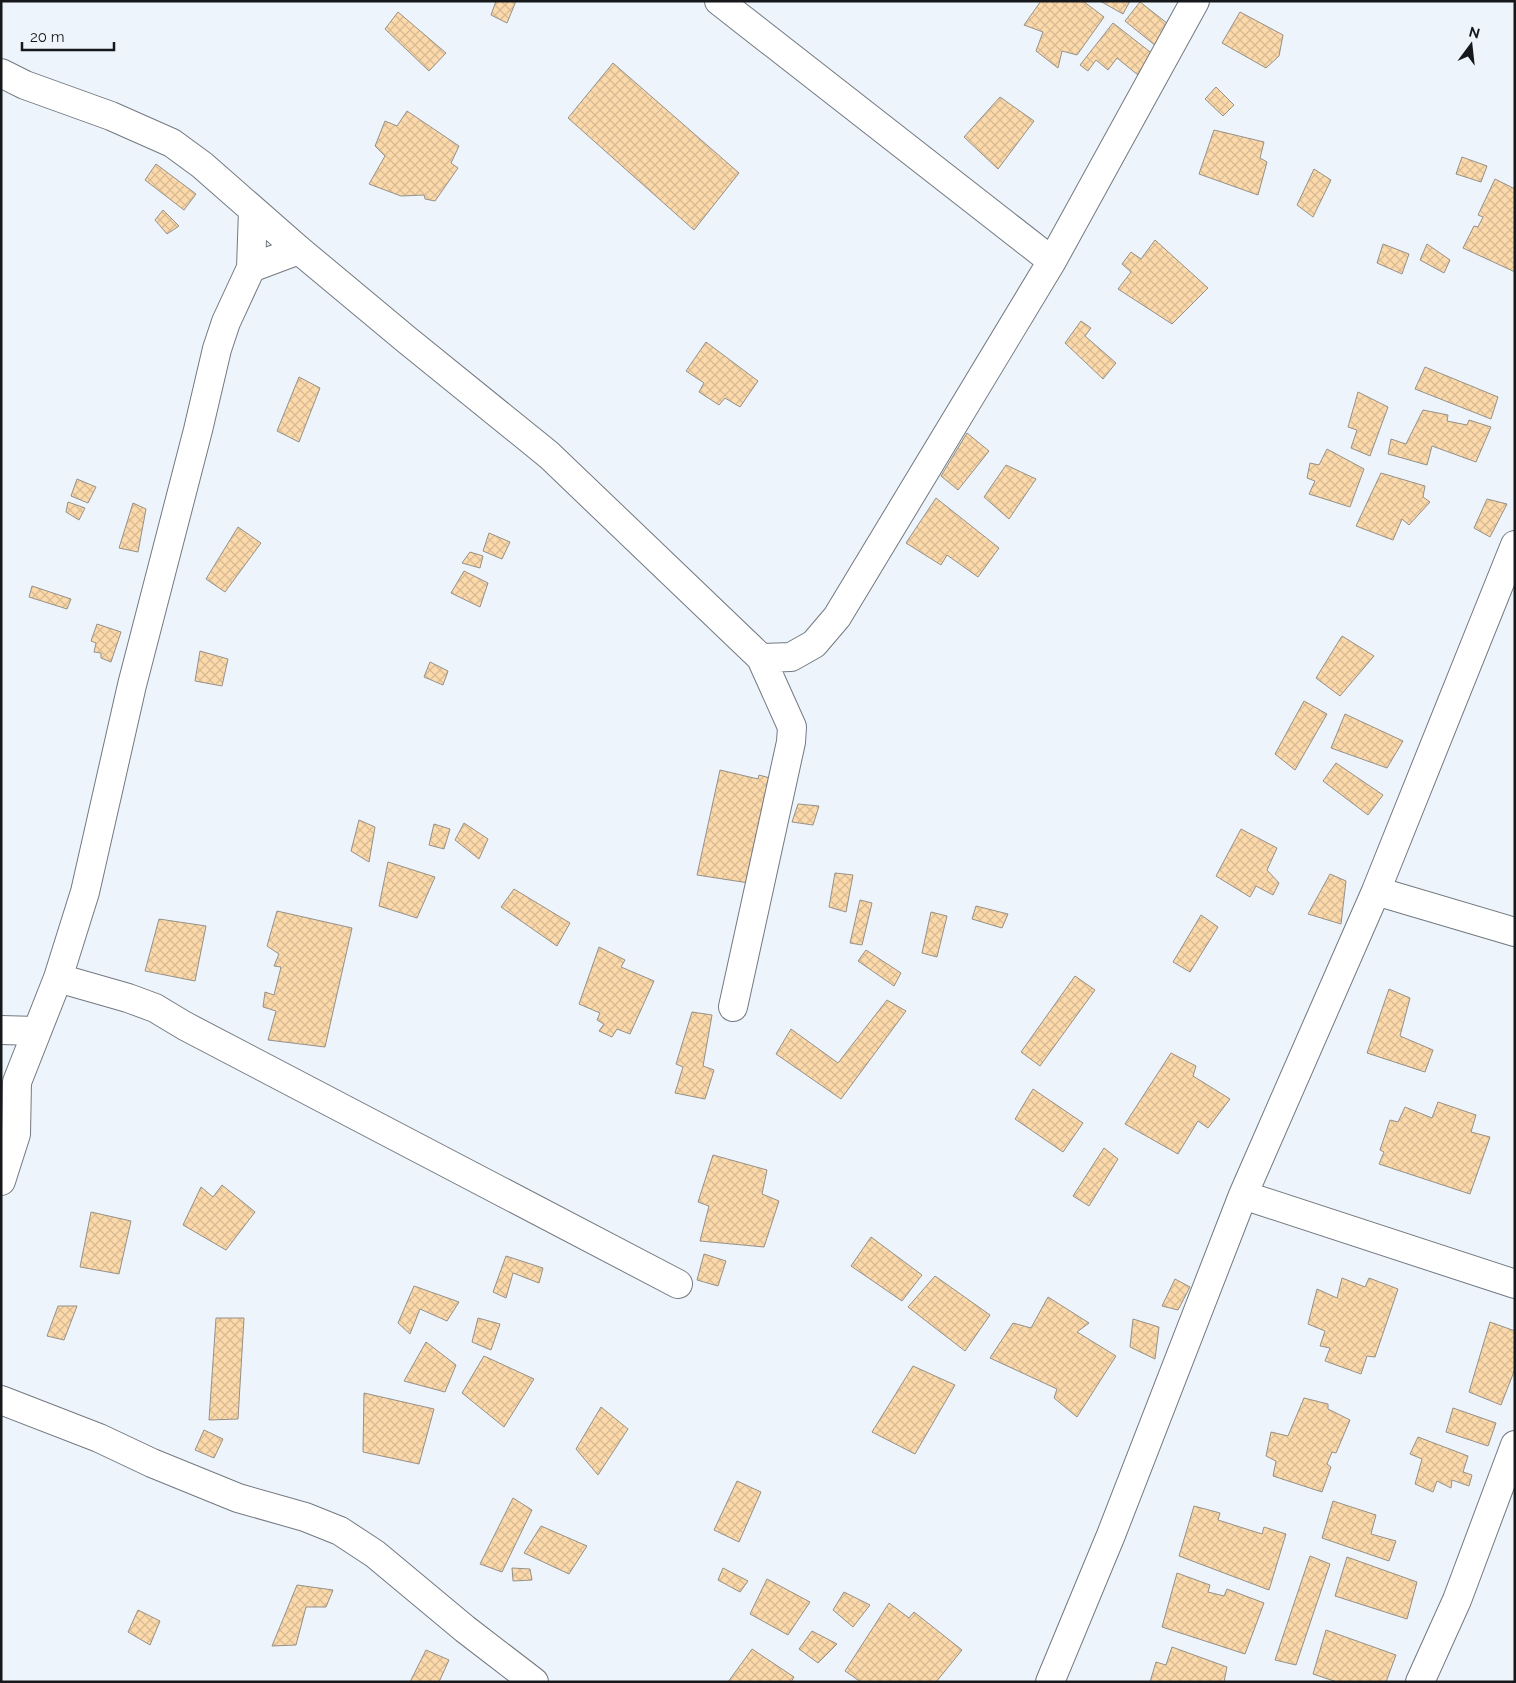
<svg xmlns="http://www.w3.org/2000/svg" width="1516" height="1683" viewBox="0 0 1516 1683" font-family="Raleway,sans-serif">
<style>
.building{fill:url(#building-cross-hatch);stroke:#969189}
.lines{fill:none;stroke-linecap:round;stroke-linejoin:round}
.minor-casing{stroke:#737980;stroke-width:30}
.minor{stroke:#fff;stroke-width:28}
</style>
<defs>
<pattern id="building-cross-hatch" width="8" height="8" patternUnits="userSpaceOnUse" patternTransform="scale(1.25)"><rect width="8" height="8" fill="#fcd9aa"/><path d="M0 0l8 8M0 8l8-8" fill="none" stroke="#d7ba92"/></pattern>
</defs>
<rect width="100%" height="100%" fill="#edf4fb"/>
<path class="building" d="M496,1H516L507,23L491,15Z
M1041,1H1083L1104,17L1077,55L1062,51L1058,68L1036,51L1043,32L1024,25Z
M1100,1H1130L1123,14Z
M1140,2L1172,27L1156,46L1125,21Z
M398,12L446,53L429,71L385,29Z
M1240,12L1283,35L1279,56L1266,68L1222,43Z
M1113,23L1154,55L1138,75L1117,58L1108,70L1096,60L1088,71L1080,65Z
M613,63L739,173L694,230L568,118Z
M1216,87L1234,105L1223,116L1205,99Z
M1000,97L1034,121L998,169L964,137Z
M407,111L459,146L451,163L458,168L435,201L425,199L424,195L401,196L369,184L385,156L375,146L385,121L397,126Z
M1214,130L1264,142L1260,158L1267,162L1258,195L1199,174Z
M1462,157L1487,166L1481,182L1456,174Z
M156,164L196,194L184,210L145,180Z
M1314,169L1331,180L1313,217L1297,205Z
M1495,179L1515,189V272L1463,248L1474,226L1478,227L1483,217L1478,215Z
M163,210L179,226L167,234L155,220Z
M1155,240L1208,288L1172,324L1118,289L1131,272L1122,264L1131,252L1141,259Z
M1383,244L1409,254L1402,274L1377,263Z
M1427,244L1450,260L1444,273L1420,260Z
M1081,321L1091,328L1085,336L1116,363L1103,379L1065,343Z
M706,342L758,381L740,407L725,398L719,405L699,392L704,383L686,371Z
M1425,367L1498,397L1491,419L1415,389Z
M299,377L320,388L299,442L277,431Z
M1358,392L1388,407L1370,456L1351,448L1357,430L1348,427Z
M1423,410L1448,415L1447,421L1467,425L1469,420L1491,427L1476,462L1432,446L1427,465L1388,454L1391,439L1406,444Z
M967,433L989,451L958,490L941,476Z
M1327,449L1364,469L1350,507L1309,494L1315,481L1307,478L1310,463L1319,465Z
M1006,465L1036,479L1009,519L984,497Z
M1381,473L1425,486L1423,497L1430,502L1409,525L1402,519L1393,540L1356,526Z
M77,479L96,487L88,503L71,496Z
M936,498L999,548L978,577L947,555L941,565L906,543Z
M1487,499L1507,504L1490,537L1474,528Z
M68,502L85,508L79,520L66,512Z
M133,503L146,509L138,552L119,548Z
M238,527L261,543L225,592L206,579Z
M489,533L510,542L502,559L483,551Z
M470,552L483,556L480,568L462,563Z
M464,571L488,583L480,607L451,593Z
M32,586L71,599L67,609L29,597Z
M97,624L121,632L111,662L101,658V653L94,652L96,643L91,641Z
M1342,636L1374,656L1340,696L1316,678Z
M200,651L228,659L222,686L195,681Z
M430,662L448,671L443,685L424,677Z
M1304,701L1327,714L1295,770L1275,754Z
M1345,714L1403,741L1387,768L1331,748Z
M1336,763L1383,795L1368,815L1323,781Z
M720,770L758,779L759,775L777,780L749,883L697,875Z
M798,804L819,806L813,825L792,822Z
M359,820L375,827L369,862L351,851Z
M464,823L488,839L479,859L455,840Z
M434,824L450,829L444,849L429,845Z
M1241,829L1277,848L1267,870L1279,883L1273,895L1256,886L1250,897L1216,876Z
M388,862L435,877L417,918L379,906Z
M835,873L853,875L846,912L829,907Z
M1330,874L1346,881L1341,924L1308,914Z
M514,889L570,923L557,946L501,907Z
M860,900L872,903L862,945L850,943Z
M976,906L1008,914L1002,928L972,919Z
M277,911L352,928L325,1047L268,1040L276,1011L263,1007L265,992L274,995L281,967L274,966L279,954L267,946Z
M931,912L947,916L937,957L922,953Z
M1201,915L1218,927L1190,972L1173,962Z
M159,919L206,926L195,981L145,971Z
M599,947L625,960L621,967L654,981L630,1034L617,1029L612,1037L599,1031L604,1024L597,1020L600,1013L579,1004Z
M866,950L901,973L894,986L858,961Z
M1075,976L1095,990L1040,1066L1021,1052Z
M1389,989L1410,998L1400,1036L1433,1050L1425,1072L1367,1053Z
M887,1000L906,1011L841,1099L776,1054L791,1029L838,1063Z
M692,1012L712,1015L703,1066L714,1070L705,1099L675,1093L683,1067L676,1064Z
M1171,1053L1196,1066L1193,1076L1230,1099L1208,1128L1198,1121L1178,1154L1125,1124Z
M1033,1089L1083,1123L1063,1152L1015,1119Z
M1438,1102L1476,1115L1471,1132L1490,1137L1470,1194L1379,1164L1384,1152L1380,1150L1390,1120L1398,1122L1405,1107L1432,1118Z
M1104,1148L1118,1159L1089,1206L1073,1196Z
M713,1155L767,1170L762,1194L779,1201L764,1247L700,1241L709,1206L698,1202Z
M222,1185L255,1212L226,1250L183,1225L201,1187L213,1197Z
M91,1212L131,1221L119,1274L80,1267Z
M871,1237L922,1275L902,1301L851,1266Z
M704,1254L726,1261L718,1286L697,1280Z
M506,1256L543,1268L539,1283L513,1273L506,1298L493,1292Z
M935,1276L990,1315L965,1351L908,1307Z
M1342,1278L1365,1287L1369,1278L1398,1289L1375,1357L1367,1356L1361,1374L1325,1361L1330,1348L1320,1346L1325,1331L1308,1324L1317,1289L1337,1298Z
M1175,1279L1190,1287L1178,1310L1162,1306Z
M414,1286L459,1302L447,1321L420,1309L410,1334L398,1323Z
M1048,1297L1089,1323L1077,1332L1116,1356L1077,1417L1054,1398L1057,1389L990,1358L1013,1323L1031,1328Z
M58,1306H77L64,1340L47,1336Z
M216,1318H244L238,1419L209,1420Z
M478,1318L500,1324L491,1350L472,1342Z
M1133,1319L1159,1327L1155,1359L1130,1347Z
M1490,1322L1515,1331V1369L1501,1405L1469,1392Z
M426,1342L456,1365L445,1392L404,1381Z
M484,1356L534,1379L504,1427L462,1393Z
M913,1366L955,1385L915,1454L872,1432Z
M364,1393L434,1409L419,1464L363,1452Z
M1304,1398L1328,1404V1409L1350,1420L1336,1453L1332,1452L1327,1464L1331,1467L1322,1492L1273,1476L1276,1461L1266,1456L1271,1432L1288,1436Z
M601,1407L628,1429L598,1475L576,1449Z
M1453,1408L1496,1423L1488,1446L1446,1432Z
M204,1430L223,1439L214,1458L195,1450Z
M1418,1437L1468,1456L1463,1472L1472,1475L1469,1486L1452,1480L1451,1488L1437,1481L1433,1492L1415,1484L1422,1459L1410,1454Z
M737,1481L761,1492L739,1542L714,1530Z
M513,1498L532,1510L502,1572L480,1564Z
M1333,1501L1376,1515L1371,1534L1396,1541L1389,1561L1322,1538Z
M1194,1506L1220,1513L1218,1520L1262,1534L1264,1527L1286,1534L1269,1590L1179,1556Z
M541,1526L587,1546L569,1574L524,1553Z
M1310,1556L1330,1564L1296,1665L1275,1660Z
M1347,1557L1417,1582L1407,1619L1335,1596Z
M512,1568L530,1569L532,1580L513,1581Z
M723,1568L748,1581L740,1592L718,1580Z
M1177,1573L1210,1585L1208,1592L1224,1596L1227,1589L1264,1603L1245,1654L1162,1627Z
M767,1579L810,1602L788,1635L750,1614Z
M297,1585L333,1590L326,1607H306L296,1645L272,1646Z
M844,1592L870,1605L853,1627L833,1610Z
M889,1603L909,1618L914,1612L962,1650L936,1682H861L845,1671Z
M138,1610L160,1621L150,1645L128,1632Z
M1326,1630L1396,1655L1386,1682H1337L1313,1674Z
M812,1631L837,1644L818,1663L799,1649Z
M1172,1647L1227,1667L1224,1682H1150L1156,1662L1166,1665Z
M752,1649L794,1677L791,1682H728Z
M426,1650L449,1660L439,1682H410Z"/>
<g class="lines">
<defs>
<path id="minor" d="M719,1L1052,261L1195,1
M1,73L25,85L111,116L172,143L202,165L299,250L407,340L549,455L761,658L792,727L791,742L733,1007
M251,268L299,250
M761,658L791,657L814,644L837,617L1052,261
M1376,891L1515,932
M58,978L85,892L132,685L198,430L217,349L226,322L251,268L253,210
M1,1030L37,1031
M1,1181L16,1134L17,1082L58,978L128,998L155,1008L185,1026L678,1284
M1243,1195L1515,1284
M1,1400L99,1438L152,1463L238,1498L305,1517L340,1531L375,1554L465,1629L534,1682
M1050,1682L1111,1535L1243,1195L1376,891L1515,545
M1420,1682L1457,1600L1515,1445"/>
</defs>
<use href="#minor" class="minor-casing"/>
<use href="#minor" class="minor"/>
</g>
<rect width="1516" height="1683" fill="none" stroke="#16181b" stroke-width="5"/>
<g transform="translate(1471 45) rotate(15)" stroke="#edf4fb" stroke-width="4" paint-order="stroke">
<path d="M0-4L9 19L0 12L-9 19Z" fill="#16181b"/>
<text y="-8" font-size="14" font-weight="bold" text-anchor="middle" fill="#16181b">N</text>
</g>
<path d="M22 42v8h92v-8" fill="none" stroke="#16181b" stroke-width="2.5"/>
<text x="30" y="42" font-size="15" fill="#16181b" stroke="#edf4fb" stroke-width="4" paint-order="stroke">20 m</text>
</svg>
